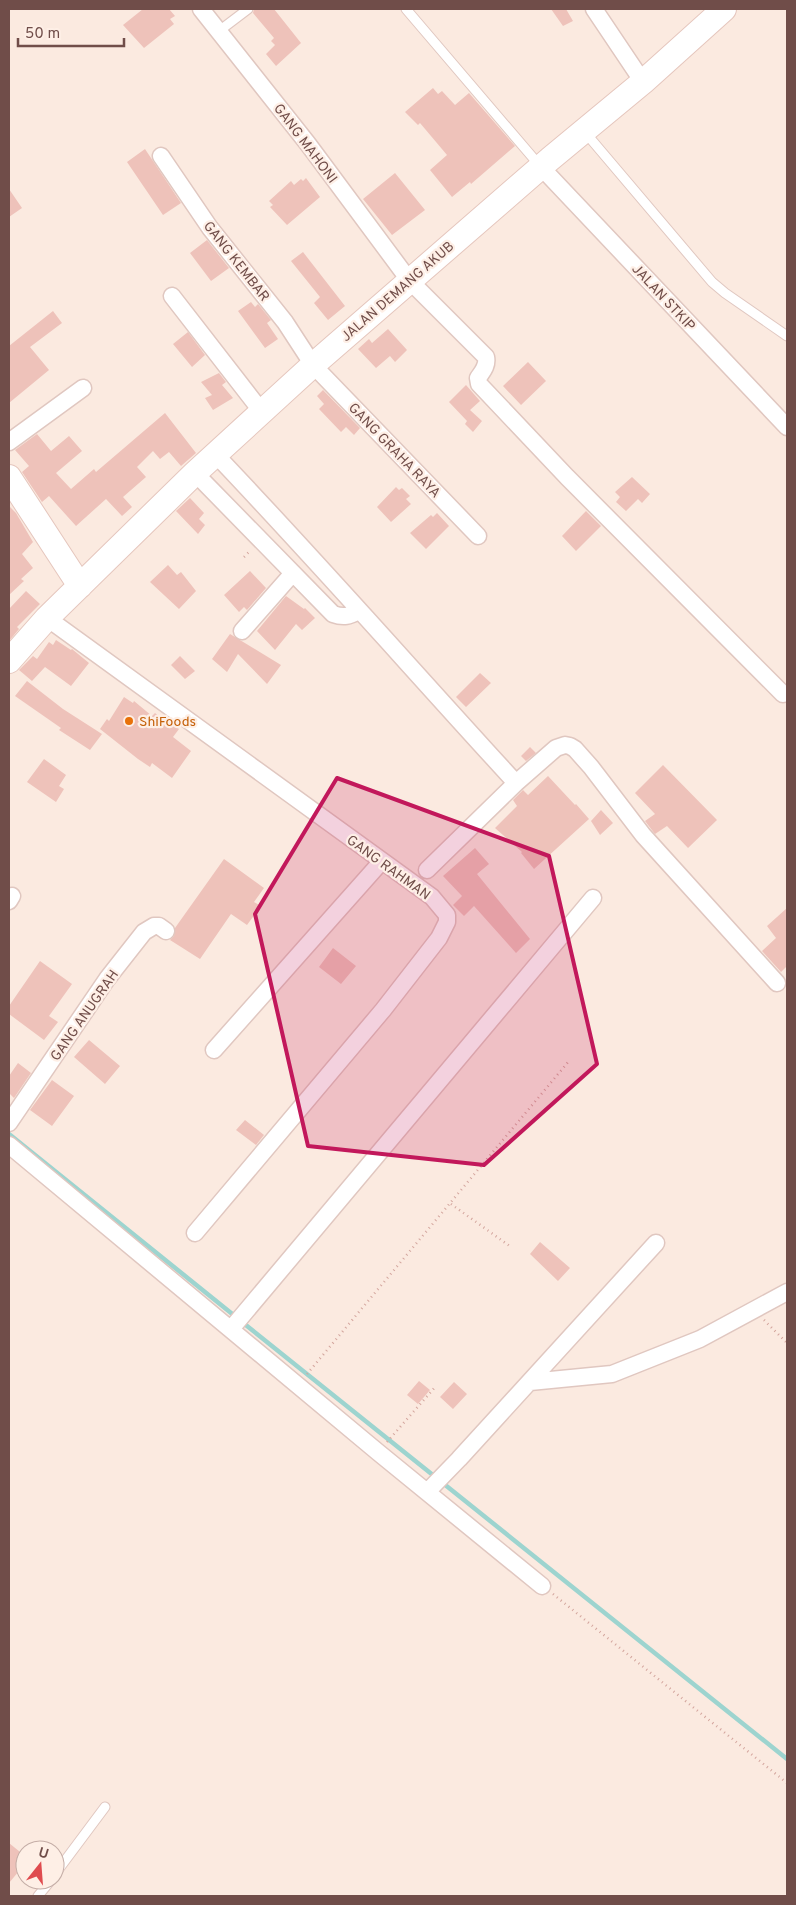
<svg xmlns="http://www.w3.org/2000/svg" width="796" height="1905" viewBox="0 0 796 1905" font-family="Overpass,sans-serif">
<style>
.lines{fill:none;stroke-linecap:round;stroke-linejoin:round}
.stream{stroke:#9dd4cf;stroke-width:4.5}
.building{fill:#eec2ba}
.lane-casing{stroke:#e0c7c0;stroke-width:11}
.street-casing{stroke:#e0c7c0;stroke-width:19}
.secondary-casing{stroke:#e5c6bd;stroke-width:26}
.path{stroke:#d3a59d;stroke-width:2.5;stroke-dasharray:1 4;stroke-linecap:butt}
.lane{stroke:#fff;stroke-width:9}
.street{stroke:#fff;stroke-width:16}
.secondary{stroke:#fff;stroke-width:24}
.marked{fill:#c2185b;fill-opacity:0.2;stroke:#c2185b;stroke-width:4;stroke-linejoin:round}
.food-dot{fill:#e8710a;stroke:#feefe6;stroke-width:2}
.labels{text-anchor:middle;stroke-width:4.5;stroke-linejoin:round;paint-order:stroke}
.street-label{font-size:14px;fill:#704d49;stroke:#feefe6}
.food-label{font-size:14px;fill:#c56008;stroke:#feefe6;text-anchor:start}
</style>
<rect width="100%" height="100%" fill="#fbeae0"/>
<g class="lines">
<path class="stream" d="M9,1134L236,1317
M242,1322L787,1759"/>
</g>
<path class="building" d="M143,9H169L175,16L170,19L174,24L144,48L123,25Z
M254,9H274L301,43L276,66L266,54L275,45L271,41L274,38L253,13Z
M551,9H566L573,21L563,26Z
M433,88L438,94L442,91L455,105L469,93L515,146L471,184L470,182L452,197L430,170L447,155L420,123L418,125L405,112Z
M145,149L181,203L163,215L127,162Z
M395,173L425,210L392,235L363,199Z
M306,178L320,197L287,225L270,207L273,205L269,201L291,181L294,185L301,179L303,181Z
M9,189L22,208L9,217Z
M207,240L229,268L211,281L190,253Z
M303,252L345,306L328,320L314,303L320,297L291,261Z
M251,302L255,307L258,304L271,320L267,323L278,339L265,348L238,311Z
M53,311L62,323L30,347L49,370L9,403V346Z
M388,329L407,350L395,362L390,356L376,368L358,349L369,339L372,343Z
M188,332L205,355L192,367L173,344Z
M528,362L546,381L521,405L503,386Z
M219,373L226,382L222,385L233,398L213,410L205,398L212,395L201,382Z
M466,385L480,401L470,410L482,421L473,432L465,424L467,421L449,402Z
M323,390L360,428L354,435L346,427L341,432L319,409L324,404L317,396Z
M165,413L196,453L181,466L169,452L160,459L153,451L137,467L146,477L123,497L132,507L122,516L106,499L76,526L49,496L42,502L22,472L29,466L15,450L37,434L51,451L69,436L82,451L56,473L71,489L94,469L96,472Z
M632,477L650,494L642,503L638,499L626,511L616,502L620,497L615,492Z
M396,487L399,490L402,488L410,496L406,499L411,504L391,522L377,507Z
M190,498L204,513L199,519L205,525L198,534L176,511Z
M9,506L16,513L33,542L22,554L33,568L21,579L24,581L9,595Z
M586,511L601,526L576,551L562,536Z
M437,513L449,526L426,549L410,533L431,515L433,517Z
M168,565L177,575L181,572L196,591L179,609L150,582Z
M250,571L266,588L247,610L244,607L239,612L224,595Z
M26,591L40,604L17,627L19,629L9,641V609Z
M286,596L304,609L305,608L315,618L302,630L296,624L275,650L257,631Z
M230,634L281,665L267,684L238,654L227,672L212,659Z
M56,640L71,650L72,649L89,663L71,686L45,667L32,681L19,670L33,656L37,659L49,642L53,645Z
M180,656L195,671L185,679L171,665Z
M480,673L491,683L466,707L456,697Z
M27,681L63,709L102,734L90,750L59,730L61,728L15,696Z
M124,697L133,703L134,701L152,716L155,713L168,724L170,722L179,729L173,737L191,751L172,778L152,763L150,767L138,759L100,729L107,719L109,721Z
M530,747L536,753L526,761L521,756Z
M44,759L66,775L59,786L64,789L56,802L27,782Z
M663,765L717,820L688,848L667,826L655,834L645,821L655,814L635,793Z
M548,776L575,805L576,804L589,819L534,869L521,853L522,852L495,828L517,806L513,800L523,790L528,795Z
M601,810L613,823L600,835L591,821Z
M475,848L489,864L477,874L530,939L516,953L474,906L464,916L453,905L462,896L443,876Z
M224,859L264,888L254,902L261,906L247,925L231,914L200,959L170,940L174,936L175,928Z
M787,908V966L781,972L762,951L776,938L767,926Z
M333,948L356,966L341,984L319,967Z
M40,961L72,984L49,1016L58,1022L44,1040L9,1014V1006Z
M89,1040L120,1066L105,1084L74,1057Z
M18,1063L31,1073L14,1098L9,1093V1076Z
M52,1080L74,1096L52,1126L30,1110Z
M245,1120L264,1135L256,1145L236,1130Z
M540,1242L570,1268L558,1281L530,1254Z
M419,1381L430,1390L418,1404L407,1395Z
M454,1382L467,1394L453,1409L440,1397Z
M9,1843L25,1856L20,1861L24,1865L9,1883Z"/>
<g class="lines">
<defs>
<path id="lane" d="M406,9L540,166
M219,31L248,9
M584,131L712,282L725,293L787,336
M55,1874L105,1807
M38,1896L51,1880"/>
<path id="street" d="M201,9L308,144L409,280L486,357C488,366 482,372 478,378L479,384L567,477L783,694
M594,9L643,82
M161,156L210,228L285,322L313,365L478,536
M541,167L787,427
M172,296L262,412
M9,442L83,388
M216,455C318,562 416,674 516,783
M195,473L333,614C344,618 349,616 359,611
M47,618L432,897L447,915V922L439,938L383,1010L195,1233
M242,631L293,573
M427,870L516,783L556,748L565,745L570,746L575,749L591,767L643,835L777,983
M9,901L12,896
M214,1050L381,862
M9,1123L107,979L144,932L154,926H159L166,931
M9,1145L379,1453L542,1586
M231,1329L593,898
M530,1382L612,1374L700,1339L787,1292
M427,1492L459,1459L656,1243"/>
<path id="secondary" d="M9,477L80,586
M9,661L47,618L195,473L313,365L550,159L643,82L724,9"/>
</defs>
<use href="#lane" class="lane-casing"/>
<use href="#street" class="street-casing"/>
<use href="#secondary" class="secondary-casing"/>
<path class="path" d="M244,557L251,550
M451,1204L511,1247
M764,1320L787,1343
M307,1374L569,1061
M387,1442L436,1386
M553,1594L787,1783"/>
<use href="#lane" class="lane"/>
<use href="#street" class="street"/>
<use href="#secondary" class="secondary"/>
</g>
<path class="marked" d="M337,778L549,856L597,1064L484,1165L308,1146L255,914Z"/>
<circle class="food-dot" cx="129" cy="721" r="5"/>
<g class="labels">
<g class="street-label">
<text transform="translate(306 143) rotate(53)" y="5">GANG MAHONI</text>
<text transform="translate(237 261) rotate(52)" y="5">GANG KEMBAR</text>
<text transform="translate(397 291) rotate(-41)" y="5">JALAN DEMANG AKUB</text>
<text transform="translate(664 297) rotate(47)" y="5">JALAN STKIP</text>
<text transform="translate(395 450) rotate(46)" y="5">GANG GRAHA RAYA</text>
<text transform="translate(389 867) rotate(36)" y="5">GANG RAHMAN</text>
<text transform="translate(84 1015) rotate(-55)" y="5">GANG ANUGRAH</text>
</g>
<g class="food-label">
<text x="139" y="726">ShiFoods</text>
</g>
</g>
<rect width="796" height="1905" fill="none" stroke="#704d49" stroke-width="20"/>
<g transform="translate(40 1865) rotate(17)"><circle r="24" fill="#feefe6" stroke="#c5aea7"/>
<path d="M0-4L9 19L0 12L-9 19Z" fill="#df4b4f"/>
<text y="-8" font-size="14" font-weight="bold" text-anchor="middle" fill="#704d49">U</text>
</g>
<path d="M18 38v8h106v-8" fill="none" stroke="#704d49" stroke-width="2.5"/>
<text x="25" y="38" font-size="15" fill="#704d49" stroke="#feefe6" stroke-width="4" paint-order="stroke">50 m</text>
</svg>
